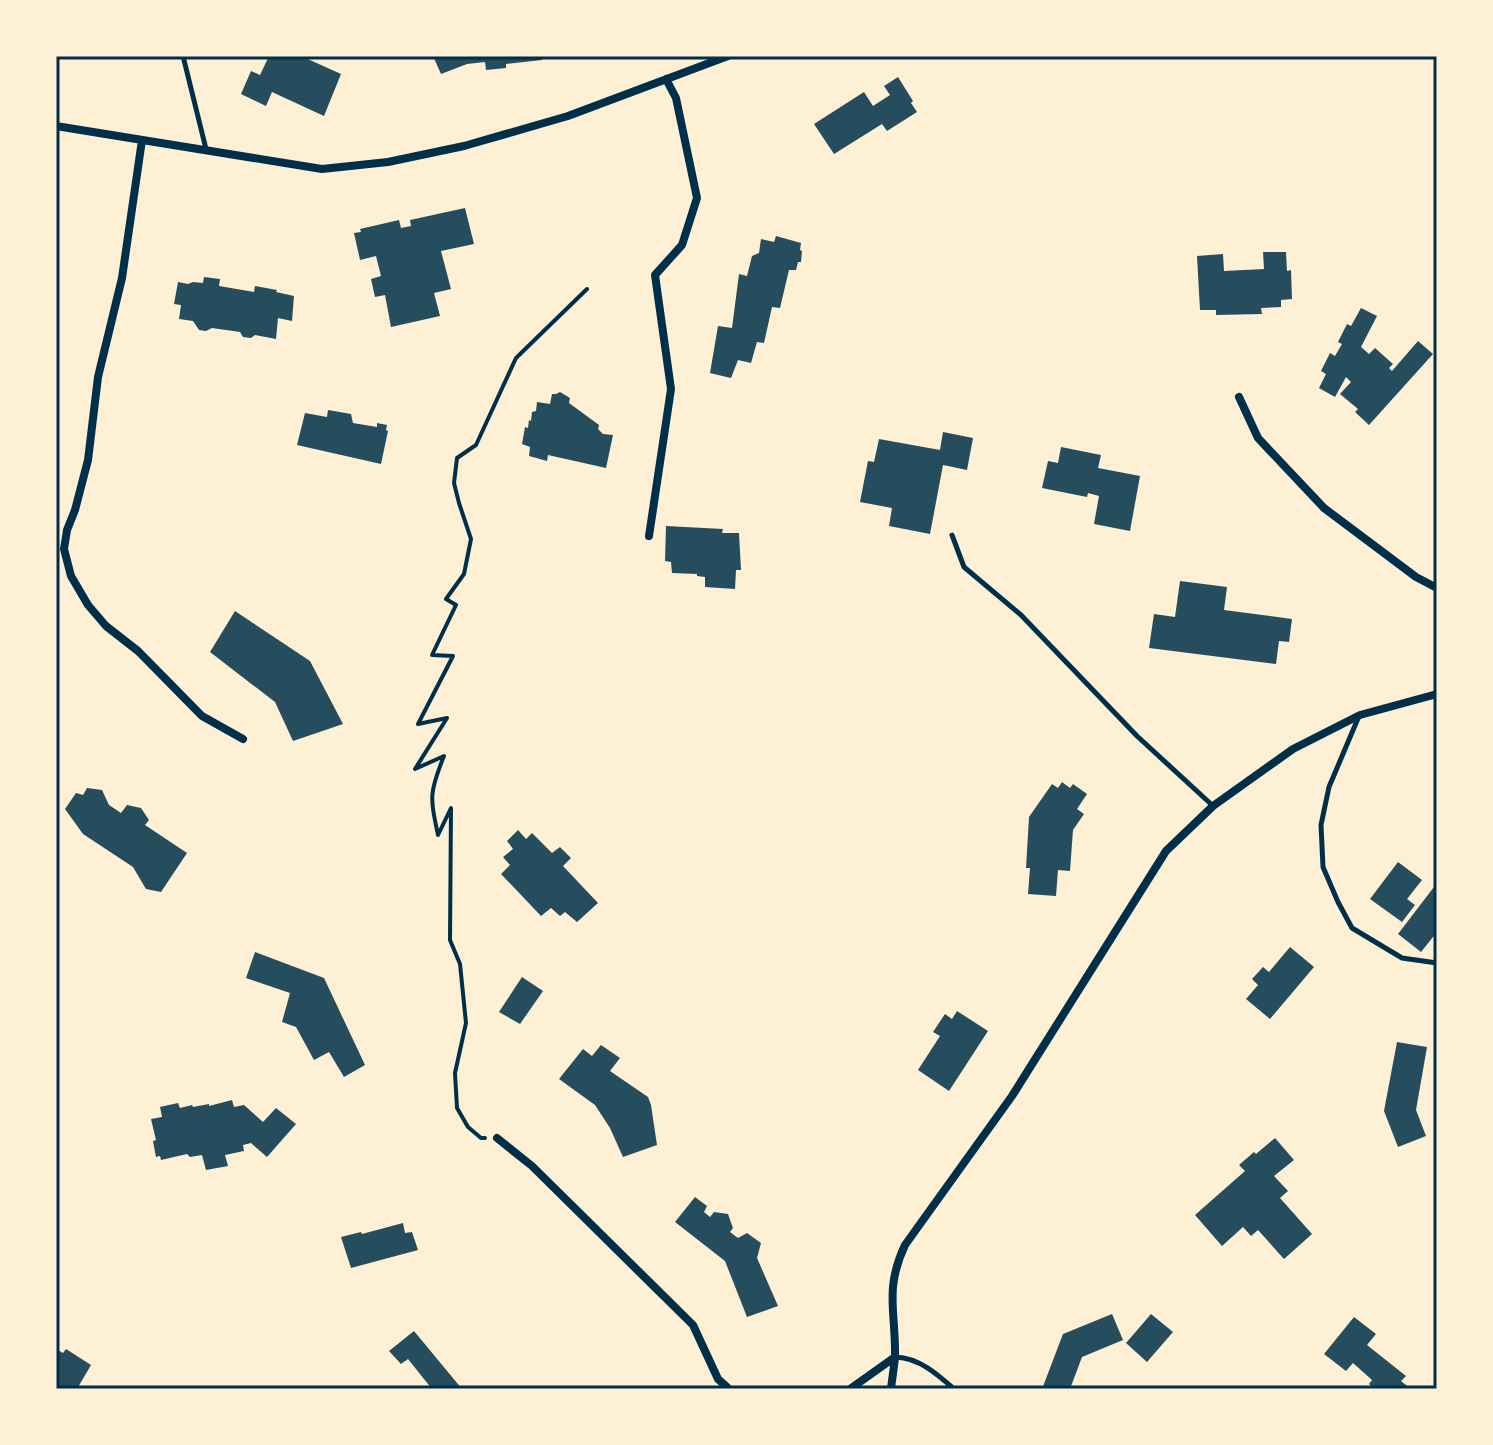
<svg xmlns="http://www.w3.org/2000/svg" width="1493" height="1445" viewBox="0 0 1493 1445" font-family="Poppins,sans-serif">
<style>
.building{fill:#264d5e}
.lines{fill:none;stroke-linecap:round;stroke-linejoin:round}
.path{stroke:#003049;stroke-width:4}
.service{stroke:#003049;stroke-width:5}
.minor{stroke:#003049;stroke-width:8}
.neatline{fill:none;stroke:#003049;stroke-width:3}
</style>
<rect width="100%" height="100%" fill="#fdf0d5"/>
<path class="building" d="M269,56H301L341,74L324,116L272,92L266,106L241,94L251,71L260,75Z
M433,56H542V60L506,64V68L486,70L485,62L467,64L441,74Z
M898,77L913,101L911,103L917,112L887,131L882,124L834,154L814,124L864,92L873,106L890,95L884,86Z
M465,208L474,244L441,251L451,289L434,293L440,316L391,327L385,295L375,297L371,279L381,276L376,256L360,260L354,233L361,232L360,229L399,220L401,228L411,226L410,220Z
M776,236L801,243L800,250L802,251L801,262H798L796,270H789L780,308L772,307L764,343L757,342L751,363L738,360L731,378L710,373L718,326L732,328L739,274L747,276L752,256L759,253L761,239L774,242Z
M1263,252H1286L1287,271L1291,270L1292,299L1281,300V307L1261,308L1262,314L1216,315V310H1200L1197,256L1223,254L1224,271L1264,269Z
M204,277L220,279L219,286L254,292L255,286L277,290L276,292L294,296L292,321L278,318L276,339L255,335L251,338L243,337L240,332L212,328L206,331L199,330L193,321L179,319L181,305L174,304L178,282L188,284L193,282L203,283Z
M1361,308L1377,316L1361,347L1369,354L1375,348L1393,364L1389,368L1392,371L1418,341L1433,354L1369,425L1355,412L1358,409L1340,394L1351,382L1346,377L1335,397L1319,388L1326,374L1321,371L1330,353L1335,356L1342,344L1338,342L1347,324L1351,326Z
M560,392L570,398L569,403L599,425L598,429L603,434L613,435L606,468L548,455L547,461L529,456L530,447L522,444L525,427L528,428L529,420L531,421L532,412L536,411L537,402L550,404L552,394H556Z
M328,410L351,414L353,423L377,427V423L387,425L386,430L388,431L381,464L297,445L305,413L327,417Z
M943,432L973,438L967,470L943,465L930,534L889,526L892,508L860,502L868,461L874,462L879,439L940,450Z
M1061,447L1101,455L1098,468L1140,476L1130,531L1094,524L1099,496L1088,493L1087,497L1042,488L1048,461L1058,463Z
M666,526L723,529L722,533H739L741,570H736L735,589L705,587V577L697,576V574L672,573L671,562L665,561Z
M1180,581L1227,587L1224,610L1292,619L1289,642L1279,641L1276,664L1149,648L1154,614L1175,617Z
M235,611L310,661L343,724L293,741L275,702L210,652Z
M1062,782L1070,788L1073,784L1087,794L1077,809L1084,814L1073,830L1070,871L1058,870L1056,896L1028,894L1030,868H1026L1029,817L1052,784L1058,788Z
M87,788L102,790L109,805L121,813L127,805L141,808L149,820L145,825L187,853L161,892L146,889L133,867L83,834L65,809L76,793L83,795Z
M518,830L526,839L532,833L552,853L560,847L571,858L563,866L598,903L577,922L565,912L560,916L551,908L541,916L501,874L510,865L503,857L513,849L507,841Z
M1398,862L1422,880L1407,899L1415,905L1402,922L1370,899Z
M1437,883V932L1421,952L1398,934Z
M1290,947L1314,967L1270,1019L1246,999L1258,985L1252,979L1263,967L1269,972Z
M255,952L324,978L365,1065L344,1077L329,1052L314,1060L296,1027L282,1022L290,993L246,978Z
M522,977L543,991L520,1024L499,1012Z
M957,1011L988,1031L949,1091L918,1070L940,1036L933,1032L945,1014L952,1019Z
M1397,1042L1427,1047L1416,1110L1426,1136L1398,1147L1384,1111Z
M601,1045L620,1058L610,1071L648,1097L651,1105L657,1145L623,1157L610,1128L595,1105L559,1079L583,1049L592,1056Z
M232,1100L234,1107L244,1105L263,1122L276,1108L296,1124L267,1157L251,1143L243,1145L244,1151L225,1155L228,1166L206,1170L202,1155L190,1157L187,1154L161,1160L160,1156L156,1157L153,1141L156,1140L151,1119L162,1117L160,1107L178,1103L180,1108L192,1105L193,1107L209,1104V1106Z
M1275,1138L1294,1160L1274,1176L1288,1191L1280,1198L1312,1234L1284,1259L1258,1230L1251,1236L1243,1227L1222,1246L1195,1215L1245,1171L1239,1165L1254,1152L1256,1154Z
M695,1197L707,1206L704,1212L710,1217L714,1212L728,1214L733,1228L730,1232L738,1238L747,1233L761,1243L757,1258L778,1306L747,1317L725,1261L675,1222Z
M403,1223L405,1233L412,1232L418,1250L351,1268L341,1237L361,1232L362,1234Z
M1112,1314L1123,1340L1082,1357L1070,1389H1042L1063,1334Z
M1151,1314L1173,1332L1147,1362L1126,1343Z
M1354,1317L1376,1334L1367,1345L1406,1376L1401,1381L1411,1389H1374L1369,1384L1372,1380L1353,1363L1346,1371L1324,1354Z
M414,1331L462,1389H432L408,1359L401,1364L389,1351Z
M56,1349L63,1353L66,1349L91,1365L77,1389H56Z"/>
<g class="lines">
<path class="path" d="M485,1138H481L468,1127L457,1108L455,1073L466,1023L460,964L450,940L451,808L438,835C430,797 429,793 444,756L415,769L447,718L418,724L453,656L432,655L456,605L446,599L464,574L471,539L459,503L454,483L457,458L476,445L516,358L587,289"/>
<path class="service" d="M183,56L206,149
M952,535L964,567L1021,615L1137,736L1212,805
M1359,716L1329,787L1321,825L1323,867L1338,902L1352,928L1402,958L1437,963
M896,1357C919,1358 937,1374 954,1389"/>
<path class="minor" d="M56,126L322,169L388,162L464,146L568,116L728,56
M142,140L122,278L98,377L88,460L75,510L67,530L64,549L71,576L88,605L106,626L138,651L202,716L243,739
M1239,397L1258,438L1324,508L1416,577L1437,588
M649,536L671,389L655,275L682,245L697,198L676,98L666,79
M497,1138L532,1166L693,1325L718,1379L729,1389
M850,1389L895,1357
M891,1389C892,1379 894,1368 895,1357C896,1312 884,1290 905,1245L1012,1096L1166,851L1213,806L1293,749L1360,715L1437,694"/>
</g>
<rect width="1493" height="1445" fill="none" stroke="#fdf0d5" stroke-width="116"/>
<rect x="58" y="58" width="1377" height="1329" class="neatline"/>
</svg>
